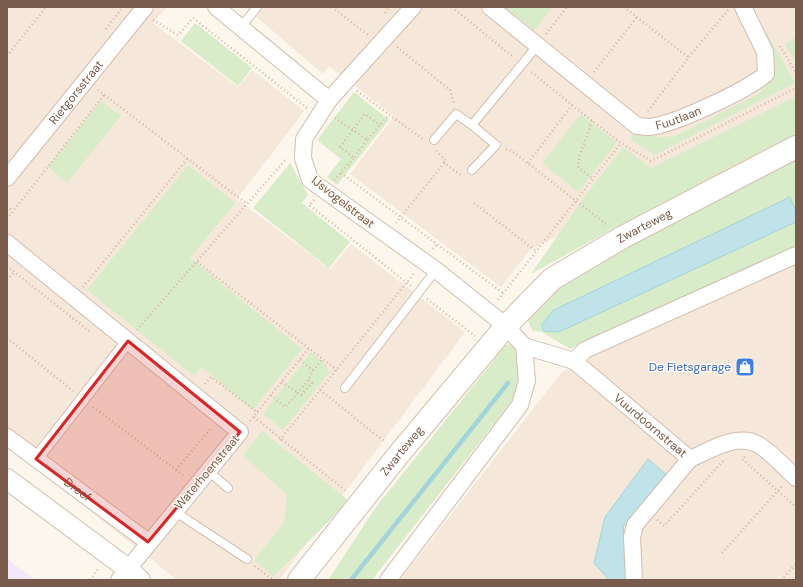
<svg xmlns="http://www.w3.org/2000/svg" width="803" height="587" viewBox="0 0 803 587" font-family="'DM Sans',sans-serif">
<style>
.residential{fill:#f5e8da}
.education{fill:#f3e8fa}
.green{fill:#d8ecc9}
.water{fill:#bfe3e8;stroke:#a5d3da}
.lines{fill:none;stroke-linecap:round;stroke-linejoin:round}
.stream{stroke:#a5d3da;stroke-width:4.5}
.service-casing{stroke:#d1beb0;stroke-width:10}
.pedestrian-casing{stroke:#d1beb0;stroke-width:14}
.minor-casing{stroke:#d1beb0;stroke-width:18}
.tertiary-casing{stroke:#d1beb0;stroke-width:22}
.secondary-casing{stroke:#d6c0b0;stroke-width:24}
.path{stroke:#d9b8a5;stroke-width:2.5;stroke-dasharray:1 3;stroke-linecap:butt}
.service{stroke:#fff;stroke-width:8}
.pedestrian{stroke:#fff;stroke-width:12}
.minor{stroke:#fff;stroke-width:16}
.tertiary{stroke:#fff;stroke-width:20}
.secondary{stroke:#fff;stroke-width:22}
.marked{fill:#d62828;fill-opacity:0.2;stroke:#d62828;stroke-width:3;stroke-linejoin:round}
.labels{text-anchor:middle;stroke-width:3;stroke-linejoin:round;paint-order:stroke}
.street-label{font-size:12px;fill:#7a5c4d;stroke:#fffaf3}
.shop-label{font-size:12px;fill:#366cbe;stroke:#fffaf3;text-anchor:end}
</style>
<rect width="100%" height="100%" fill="#fdf6ec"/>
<path class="residential" d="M7,7H167L153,23L238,87L252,70L304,111L237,199L330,269L351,244L465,332L279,580H177L7,445Z
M245,7H796V115L530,250L501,287L350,174L394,116L329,66L323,74Z
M796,264V580H400L561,373L591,357Z"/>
<path class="education" d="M7,559L35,580H7Z"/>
<path class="green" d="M505,7H553L534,31Z
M195,23L252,68L238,86L181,41Z
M763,26L795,83L655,155L630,139L636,131C648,138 661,137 675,136L758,94L769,81L775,68L774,51Z
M796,37V62L785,44Z
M354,92L389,120L337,185L327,177L341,159L317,140Z
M796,96V134L627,221L531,274L585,196L623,147L651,168Z
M101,101L121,116L67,183L48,167Z
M581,114L617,143L578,192L542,163Z
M796,158V212L790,197L554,310L559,332L796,222V249L570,349L542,332L533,331L529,324L527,316L555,290L610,257Z
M290,163L308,195L302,203L350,242L329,268L253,208Z
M188,165L235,203L190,258L302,349L253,410L201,367L194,376L87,290Z
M516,344L521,374L518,393L372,580H328L376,507L494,360L503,345Z
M311,352L327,366L326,368L330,372L283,430L263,414Z
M262,431L349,501L273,577L254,560L284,523L287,495L243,455Z"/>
<path class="water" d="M790,197L796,212V222L559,332L543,331L542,324L554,310Z
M648,459L667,475L623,527L628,580H609L594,563L605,517Z"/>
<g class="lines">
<path class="stream" d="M351,580L508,383"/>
<defs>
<path id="service" d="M241,27L257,7
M434,140L456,114L472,125
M472,170L496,145L472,125L537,46
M345,388L436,270
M208,471L228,488
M174,511L247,559"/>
<path id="pedestrian" d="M36,459L128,341"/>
<g id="minor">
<path d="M216,7L329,100"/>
<path id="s1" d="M490,7L637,126C641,126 646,127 649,127C674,125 747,90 766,74L765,52L743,7"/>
<path id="s2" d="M7,178L145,7"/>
<path d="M7,243L240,432L119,580"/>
<path id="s3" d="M524,346L574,361L690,459C709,451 736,433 757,444C769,450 785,468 796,478"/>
<path d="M574,361L585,350L796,255"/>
<path id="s4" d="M7,437L148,542"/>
<path d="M388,580L520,405L527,381L524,346L506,326L436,270L310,180L303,158L304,139L329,100L413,7"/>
<path d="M634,580L632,537L635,525L690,459"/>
</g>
<path id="tertiary" d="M7,479L128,569L140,580"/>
<g id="secondary">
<path id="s5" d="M299,580L399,454L506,326L552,279L623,237L796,147"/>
</g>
</defs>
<use href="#service" class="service-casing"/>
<use href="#pedestrian" class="pedestrian-casing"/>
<use href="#minor" class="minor-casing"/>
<use href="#tertiary" class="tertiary-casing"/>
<use href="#secondary" class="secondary-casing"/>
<path class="path" d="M332,7L368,35
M452,7L513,57
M624,7L688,57
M385,13L389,7
M153,20L178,35L193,18L307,108
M106,29L123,7
M546,34L567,7
M780,46L796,73
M397,47L450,90L454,104
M7,56L46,7
M594,72L637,17
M98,90L247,204
M357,91L424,140
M572,105L621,143L651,161L796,88
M648,111L689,57L728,10
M335,118L353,130L365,114L380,125
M592,121L579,158L578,167L593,179
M367,140L354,158L340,147L353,130L367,140L389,115
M506,149L512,151L607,225
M436,151L446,161L444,163
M528,163L572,105L530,71
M341,173L503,293
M334,180L354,158
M314,200L309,205L411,286
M474,203L536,251
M7,206L13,211
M7,219L104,95
M396,223L444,163L462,176
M433,249L437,244
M197,262L337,370
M7,266L90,332
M7,280L15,271
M83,287L188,158
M427,299L475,336
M498,300L621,143
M137,330L287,158
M7,338L73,391
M300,360L313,370L323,359
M308,380L298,393L301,395L312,383L308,380L313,370
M205,384L211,377L258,413
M320,390L385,442
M271,395L285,407L298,393L282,382
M93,407L184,476
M254,417L346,491
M250,421L309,348
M280,440L415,272
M745,457L742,459L796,507
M176,470L211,428
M657,520L664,526L723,461
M722,553L783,485
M255,566L273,580
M90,580L99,568
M781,580L796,564"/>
<use href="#service" class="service"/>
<use href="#pedestrian" class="pedestrian"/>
<use href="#minor" class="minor"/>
<use href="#tertiary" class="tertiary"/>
<use href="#secondary" class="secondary"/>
</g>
<path class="marked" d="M128,341L240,432L148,542L36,459Z"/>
<defs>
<symbol id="shop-square" viewBox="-11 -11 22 22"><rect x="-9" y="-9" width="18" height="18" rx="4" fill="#3f7fe0" stroke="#fffaf3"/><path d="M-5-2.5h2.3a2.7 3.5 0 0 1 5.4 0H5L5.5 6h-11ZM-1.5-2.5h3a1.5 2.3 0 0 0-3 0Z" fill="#fff"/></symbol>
</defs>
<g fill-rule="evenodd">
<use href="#shop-square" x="734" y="356" width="22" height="22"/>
</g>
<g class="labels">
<g class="street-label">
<text dy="4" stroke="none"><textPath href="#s2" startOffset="110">Rietgorsstraat</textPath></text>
<text dy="4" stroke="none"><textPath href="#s1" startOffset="232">Fuutlaan</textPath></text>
<text transform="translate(343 202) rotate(38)" y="4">IJsvogelstraat</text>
<text dy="4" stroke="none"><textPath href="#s5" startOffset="500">Zwarteweg</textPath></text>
<text dy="4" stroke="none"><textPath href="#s3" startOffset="152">Vuurdoornstraat</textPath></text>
<text dy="4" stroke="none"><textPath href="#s5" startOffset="165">Zwarteweg</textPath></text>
<text transform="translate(207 472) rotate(-50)" y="4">Waterhoenstraat</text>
<text dy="4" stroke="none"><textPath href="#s4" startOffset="88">Dreef</textPath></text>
</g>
<g class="shop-label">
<text x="731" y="371">De Fietsgarage</text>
</g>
</g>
<rect width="803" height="587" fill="none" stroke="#7a5c4d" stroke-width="16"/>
</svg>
